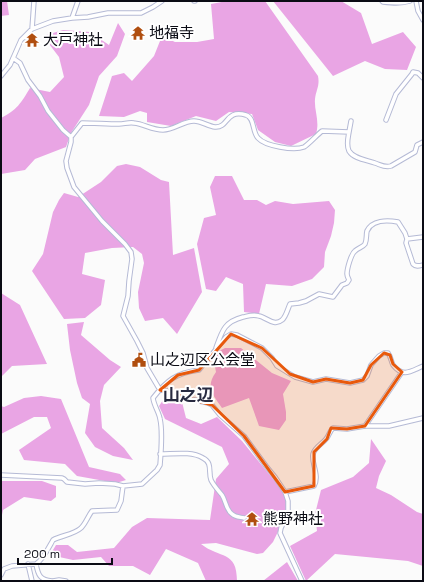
<svg xmlns="http://www.w3.org/2000/svg" width="424" height="582" viewBox="0 0 424 582" font-family="'Space Grotesk','Noto Sans JP',sans-serif">
<style>
.forest{fill:#e9a5e4}
.lines{fill:none;stroke-linecap:round;stroke-linejoin:round}
.minor-casing{stroke:#b5bad5;stroke-width:5.5}
.minor{stroke:#fff;stroke-width:3.5}
.marked{fill:#e8590c;fill-opacity:0.2;stroke:#e8590c;stroke-width:3;stroke-linejoin:round}
.labels{text-anchor:middle;stroke-width:4;stroke-linejoin:round;paint-order:stroke}
.poi-label{font-size:15px;fill:#0a0b14;stroke:#fff;text-anchor:start}
.quarter-label{font-size:17px;font-weight:bold;fill:#282b41;stroke:#fff}
</style>
<rect width="100%" height="100%" fill="#fbfbfb"/>
<path class="forest" d="M1,1H7L9,15L1,16Z
M227,1H265L318,76C320,86 316,90 315,99C314,111 320,121 316,134L291,146L275,142L258,130L252,114L229,112L216,121L196,116L171,126L147,122V113L140,111L124,117L99,116L112,76L124,73L132,81L154,56L162,36L175,42H197L214,39L211,4Z
M273,1H341L361,13L372,44L403,32L416,47L407,70L385,69L365,61L333,76Z
M118,23L125,34L117,56L99,76L89,105L71,133L66,147L35,159L25,170L1,174V118C17,110 21,103 30,88L50,92L64,77L59,57L43,36L63,30L90,32L109,45Z
M126,164L140,167L161,180L169,182L173,255L194,248L202,292L177,334L163,318L145,321L139,308L138,292L144,263L142,254L133,247L112,248L85,253L82,274L105,280L101,305L85,318L64,319L32,271L43,254L53,212L59,200L64,193L78,197L101,182L117,166Z
M215,176H232L244,200H257L266,205L275,201L293,204L329,201L335,210L334,223L331,236L325,252L324,267L312,279L292,286L266,284L259,314L244,312L243,284L226,277L216,291L206,289L197,244L204,218L216,215L210,187Z
M1,293L20,305L47,364L12,366L1,377Z
M84,322L81,335L110,360L121,367L104,385L100,401L102,428L124,448L133,460L113,456L95,447L85,433L90,404L82,398L77,383L70,350L67,324Z
M225,348H241L272,373L291,381L283,394L286,412V420L279,430L259,426L249,398L222,408C213,395 205,387 216,372L214,362L217,352Z
M167,394L182,402L186,418L201,424L217,417L242,441L264,468L280,487L287,501V513L273,542L263,553L257,554L216,543L201,544C220,559 237,550 237,581H206L198,563L166,549L150,575L133,566H109L101,557L73,560L50,555L56,545H68L77,552L114,548L132,527L147,518L210,520L216,479L229,464L222,447L165,419L159,406Z
M41,396L61,399L89,467L120,474L126,480L116,483L77,476L65,464L24,460L19,450L51,428L47,417H34L1,434V406L4,407L24,398Z
M371,439L386,461L379,476L376,488L391,495L417,512L423,514V566L408,561L335,554L306,581L290,546L317,531L315,514L321,490L353,477L369,463Z
M1,481H42L56,486V497L51,501L24,497L3,510L1,520Z
M287,562L298,581H263Z"/>
<g class="lines">
<defs>
<path id="minor" d="M194,1H195
M382,1L383,2C392,3 401,4 410,1
M416,1L418,11L423,20
M72,18L78,1
M32,29L34,1
M13,58L20,63L28,80L40,96L48,111L63,130L71,137
M1,76L10,65L21,40L32,29L53,21L72,18L88,17L108,13H141L153,7L162,1
M386,120L396,94L412,74L413,72L418,73L423,78
M349,132L351,121
M407,239L406,243L413,264C416,267 419,266 423,265
M216,348C222,331 224,322 243,317C248,316 253,314 259,316C266,317 274,327 282,320C286,317 288,308 290,304L299,303L306,301L319,294L333,297L342,285L347,283L349,280C348,278 347,276 347,274C347,269 351,254 355,251C358,248 363,247 365,244C367,240 366,235 367,231C372,220 387,220 398,222L405,233L407,239L423,237
M365,426L402,372
M160,454C174,454 191,451 203,458C213,463 208,472 211,480C214,486 218,490 222,495C226,501 226,510 232,514C235,517 240,517 244,518
M1,475L62,478L64,479L67,482L85,484L99,483L115,484L123,486L142,484L157,470L160,465C161,452 163,432 160,419C159,412 154,406 153,398C167,380 176,373 199,370L226,337L231,334L237,335L262,348L272,358L277,366L290,374L295,377L313,382L326,379L350,383L363,380L367,376L371,365L379,356L384,353H388C391,357 391,361 393,365C403,378 411,371 423,366
M285,492L314,486C320,476 311,463 313,454C315,447 322,444 326,439C329,436 329,432 333,428L347,429L365,426H389L423,418
M28,564L32,581
M36,564C38,575 40,580 52,581
M1,575L4,569L12,566L36,564C43,560 49,547 53,540C62,535 73,535 81,528C86,523 88,516 92,511L117,510L121,501L123,486
M53,581L59,580L66,581
M302,581L280,533L281,528L288,513V501L285,492L275,477L266,466L244,436L220,415L212,405L208,403L182,397L167,391L160,390L147,368L143,353L137,341L123,316L128,296L129,281L132,259L131,252L125,244L102,221L74,187L67,168L66,161L71,142V137L82,123C94,123 107,124 119,124C124,124 129,122 134,123C144,124 152,130 163,130C174,130 183,121 194,121C201,121 208,126 215,127C229,128 225,109 246,115C255,118 252,132 258,138C265,146 294,151 304,147C308,145 317,135 322,131L349,132C348,138 346,145 349,151C354,159 367,160 375,163C381,165 385,168 391,166L415,152L417,145L423,142"/>
</defs>
<use href="#minor" class="minor-casing"/>
<use href="#minor" class="minor"/>
</g>
<path class="marked" d="M231,334L262,348L290,374L313,382L326,379L350,383L363,380L371,365L384,353L390,355L393,364L402,372L365,426L347,429L331,428L327,439L314,452V486L285,492L244,436L212,405L160,390L178,375L199,370Z"/>
<defs>
<symbol id="temple-bare" viewBox="-9 -9 18 18"><path d="M0-6L5-2H3V0L6.5 2.5H4V6H1.5V3h-3V6H-4V2.5H-6.5L-3 0V-2H-5Z" fill="#b04e0f" stroke="#fff" stroke-width="2.5" paint-order="stroke"/></symbol>
<symbol id="civic-bare" viewBox="-9 -9 18 18"><path d="M-.6-6.5H3V-4.5H.6V-3L4-1V1h2V6H-6V1h2V-1L-.6-3ZM-1.2 2.5V6h2.4V2.5Z" fill="#b04e0f" stroke="#fff" stroke-width="2.5" paint-order="stroke"/></symbol>
</defs>
<g fill-rule="evenodd">
<use href="#temple-bare" x="128" y="23" width="20" height="20"/>
<use href="#temple-bare" x="22" y="30" width="20" height="20"/>
<use href="#civic-bare" x="129" y="350" width="20" height="20"/>
<use href="#temple-bare" x="242" y="509" width="20" height="20"/>
</g>
<g class="labels">
<g class="poi-label">
<text x="149" y="38">地福寺</text>
<text x="43" y="45">大戸神社</text>
<text x="150" y="365">山之辺区公会堂</text>
<text x="263" y="524">熊野神社</text>
</g>
<g class="quarter-label">
<text x="188" y="401">山之辺</text>
</g>
</g>
<rect width="424" height="582" fill="none" stroke="#0a0b14" stroke-width="4"/>
<path d="M18 558v6h94v-6" fill="none" stroke="#0a0b14" stroke-width="2"/>
<text x="24" y="558" font-size="12" fill="#0a0b14" stroke="#ffffff" stroke-width="3" paint-order="stroke">200 m</text>
</svg>
